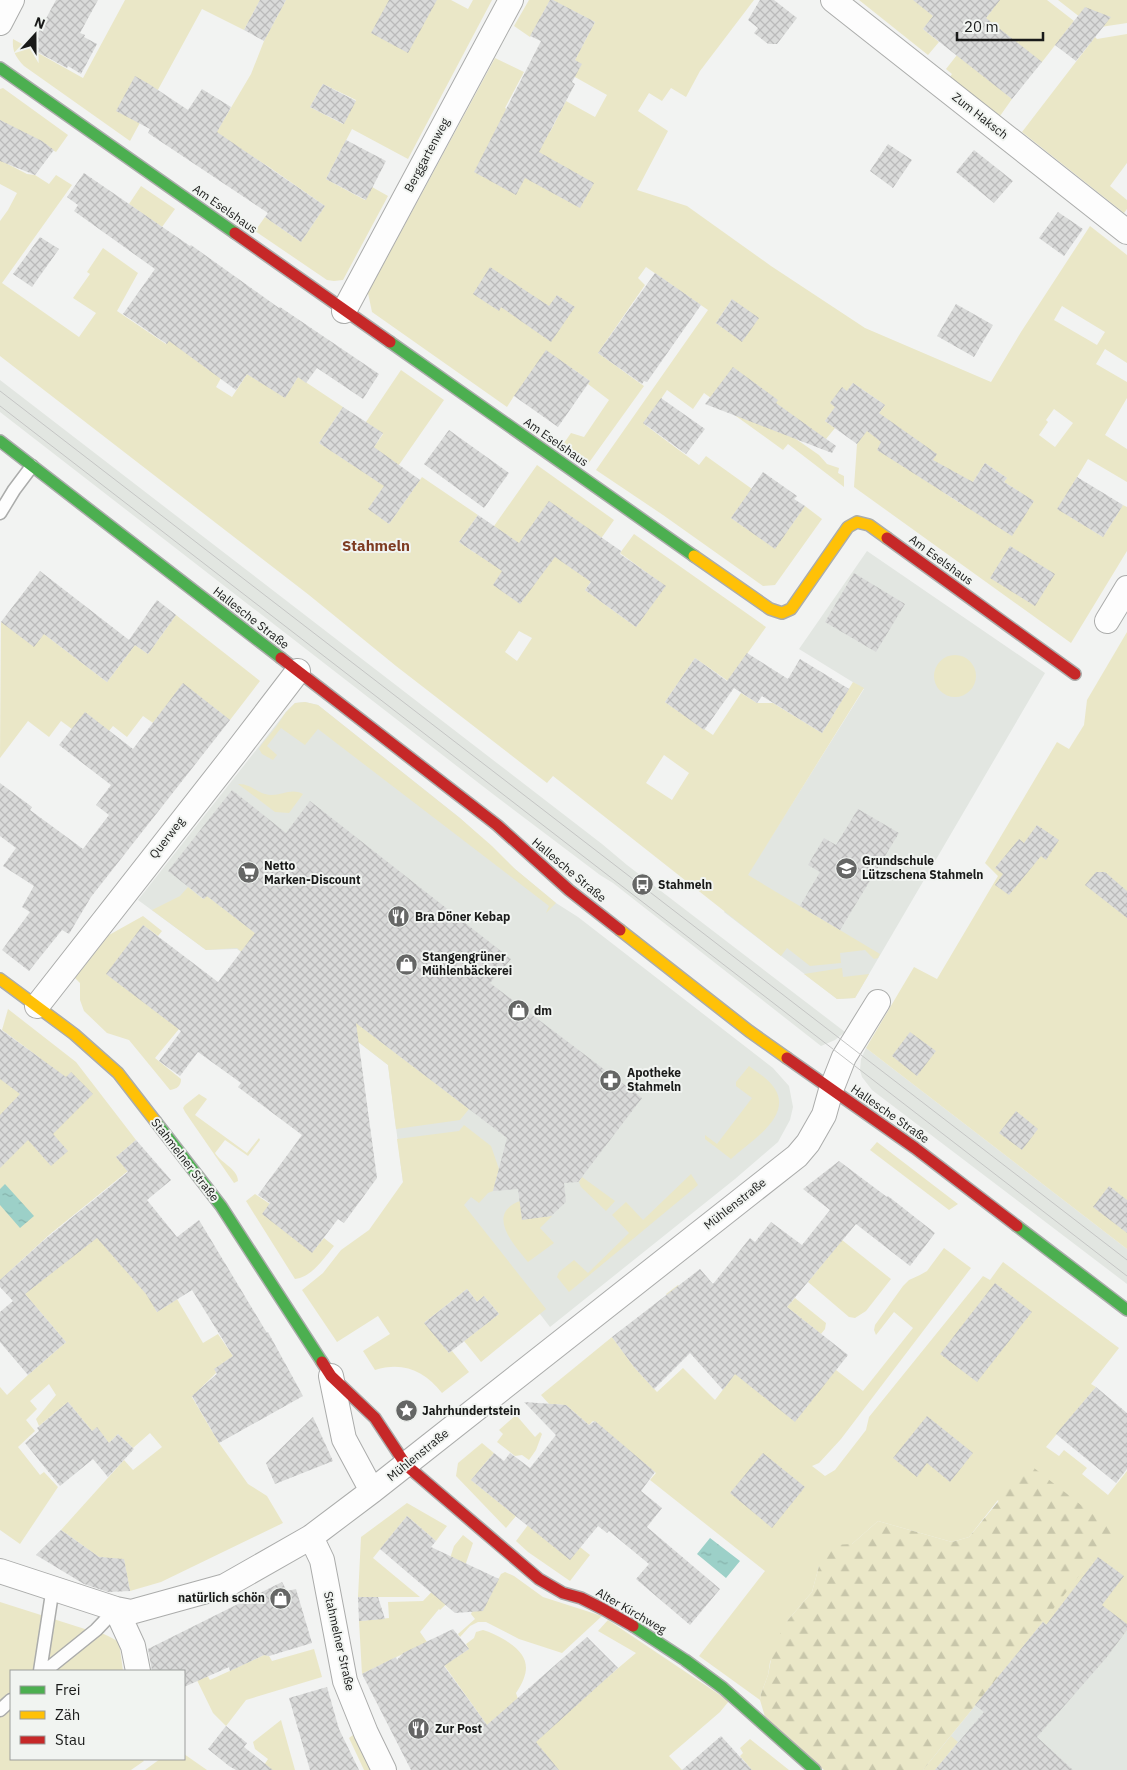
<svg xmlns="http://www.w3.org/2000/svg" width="1127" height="1770" viewBox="0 0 1127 1770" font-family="'IBM Plex Sans',sans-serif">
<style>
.built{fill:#e2e6e1}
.green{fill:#eae7c7;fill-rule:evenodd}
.forest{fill:url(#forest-firs)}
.water{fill:url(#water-ripples)}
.building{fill:url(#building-cross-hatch)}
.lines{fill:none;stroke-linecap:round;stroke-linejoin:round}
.lane-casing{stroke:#abacab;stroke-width:15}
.street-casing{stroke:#abacab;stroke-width:26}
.fast-casing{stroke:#abacab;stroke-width:14}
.slow-casing{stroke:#abacab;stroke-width:14}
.jam-casing{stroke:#abacab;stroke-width:14}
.lane{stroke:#fdfdfd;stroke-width:12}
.street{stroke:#fdfdfd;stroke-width:24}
.fast{stroke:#4caf50;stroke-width:11}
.slow{stroke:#ffc107;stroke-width:11}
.jam{stroke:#c62828;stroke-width:11}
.tram{stroke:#c4c5c4;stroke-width:1}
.labels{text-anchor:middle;stroke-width:4;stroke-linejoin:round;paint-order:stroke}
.street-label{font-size:12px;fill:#191a19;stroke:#f1f4f1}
.poi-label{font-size:12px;font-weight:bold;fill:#191a19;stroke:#f1f4f1;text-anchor:start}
.quarter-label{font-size:15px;font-weight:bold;fill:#7d3a21;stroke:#f1f4f1}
</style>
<defs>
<pattern id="forest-firs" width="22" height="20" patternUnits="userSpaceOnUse" patternTransform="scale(1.25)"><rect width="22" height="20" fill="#eae7c7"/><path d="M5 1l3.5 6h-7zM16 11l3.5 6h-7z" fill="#c8c6aa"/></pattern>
<pattern id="water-ripples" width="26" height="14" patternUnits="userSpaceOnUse" patternTransform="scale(1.25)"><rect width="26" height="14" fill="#9cd0c8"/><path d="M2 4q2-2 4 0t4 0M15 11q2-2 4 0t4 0" fill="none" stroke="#86b2ab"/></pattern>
<pattern id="building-cross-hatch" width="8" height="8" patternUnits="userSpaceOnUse" patternTransform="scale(1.25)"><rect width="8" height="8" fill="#d9dad9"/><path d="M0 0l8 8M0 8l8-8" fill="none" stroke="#bababa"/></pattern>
</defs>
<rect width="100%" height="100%" fill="#f2f3f2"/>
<path class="built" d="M0,380L602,844L627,865L845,1032L835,1040L821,1046L613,883L600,875L489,791L0,412Z
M867,551L1045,673L855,998L837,999L724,912L864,689L799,649Z
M305,702L318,705L460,818L515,869L556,903L578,917L773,1068L789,1086L793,1107L790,1120L778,1142L735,1179L550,1327L440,1185L403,1182L388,1065L237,949L206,950L138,900L286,712L295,703Z
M866,1048L1127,1249V1284L872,1090L862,1077L860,1070L861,1059Z
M1043,1622L1127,1630V1770H923Z"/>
<path class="green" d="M125,0H260L244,30L202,9L130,141L24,66C16,57 12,52 13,39L83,78Z
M286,0H451L468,9L473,0H492L408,159L352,129L326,179L365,200L372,187L388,196L343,280L334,281L327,280L255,231L265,217L301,242L325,206L269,167L216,133L251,74L264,41ZM323,84L356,100L343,124L310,107Z
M529,0H550L530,37L514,26Z
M552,0H754L700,71L686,97L671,88L662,101L649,93L638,111L668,131L637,190L687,206L771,266L865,328L991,382L1021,332L1090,226L1127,255V363L1105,349L1096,364L1127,382V398L1105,435L1127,449V482L1088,459L1058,509L1103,537L1123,505L1127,507V551L1071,643L854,487L857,444L885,405L853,383L825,421L835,428L826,439H796L819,455L827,464L839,468L838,473L844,476V487L788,444L783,450L704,393L693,409L667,390L644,424L699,465L706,456L752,489L731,518L775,548L805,506L822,519L775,585L763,586L663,515L596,470L708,310L646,267L638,278L645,285L598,353L644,386L588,464L562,446L571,433L584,437L609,400L588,384L590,381L573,369L514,396L507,407L372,312L368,293L495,58L524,72L505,108L550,132L566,101L595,117L607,95L575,77V60L595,22ZM732,299L742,341L716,323ZM1062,306L1105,332L1097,345L1054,320ZM1054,409L1073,423L1055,447L1039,435L1048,422L1046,420ZM985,463L1007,478L1004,482L1021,493L963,505L943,492L973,482Z
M859,0H919L933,16L923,29L939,42L928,55Z
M983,0H1047L1074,21L1042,62L978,71L1012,99L1000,116L950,77L952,74L946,69L993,9Z
M1058,0H1127V23L1094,28Z
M1127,34V163L1110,186L1127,200V209L1124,213L1022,132L1095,37L1097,39Z
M3,88L68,135L56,152L0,120V89Z
M0,160L27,174L35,175L49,184L56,175L72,185L2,283L79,337L96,313L73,298L90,274L87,272L103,248L138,273L117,311L166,344L174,334L223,339L203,366L221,378L216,387L232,397L247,374L285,397L298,377L343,407L319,443L359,469L383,434L366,422L401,370L444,400L369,508L389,524L422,477L478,515L459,542L475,553L537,465L614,520L586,560L599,570L585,590L636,627L665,586L620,553L634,534L766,627L728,681L695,658L665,702L713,735L741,693L757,703H773L822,733L853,682L864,688L748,875L880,954L878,958L874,959L865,950L840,953L841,963L810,966L787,948L781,956L553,776L547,783L396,666L309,595L0,356V221L8,210L17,193L0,184ZM519,631L532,638L517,661L505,652ZM664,755L689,773L672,800L646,783Z
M141,186L175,209L162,227L129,204Z
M176,615L260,681L230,720L183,684L153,723L143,716L127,737L113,726L109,731L72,729L61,721L49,737L28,721L0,758L1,622L44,634L107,682L135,645L148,654Z
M1127,632V1249L866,1048L914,967L937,979L998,876L985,863L1057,742L1069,749L1084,725L1087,700Z
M934 676a21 21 0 1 1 42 0a21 21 0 1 1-42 0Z
M305,702L318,705L461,819L492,846L515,869L556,903L546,913L549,906L318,729L305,745L281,728L267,746L277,755L273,760L262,754L259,749L262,744L276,727L286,712L295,703Z
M238,784C251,783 258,795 271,795C284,795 291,788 303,794L289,813L275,812Z
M188,887L203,899L207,896L263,939L251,960L237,948L206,950L152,910L180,896Z
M143,916L162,931L158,936L143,925L179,1029L155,1058L181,1079C181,1086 177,1089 170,1090L129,1040L107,1033L84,1011L80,1000V983L75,978L109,935Z
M842,968L843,977L869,974L855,998L837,999L804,974Z
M293,975L469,1109L460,1120L396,1129L388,1065L285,985Z
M8,1009L76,1062L136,1140L116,1157L128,1171L49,1235L0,1280V1079L40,1058L2,1030Z
M749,1066C758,1073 769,1079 775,1089C793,1118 747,1143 731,1159L705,1139V1135L717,1144L752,1098L736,1086V1082Z
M199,1094L207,1099L195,1115L247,1153L259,1138L260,1140L248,1156L225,1140L215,1153C221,1163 238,1169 238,1181L234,1183L185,1112L183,1108L185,1105Z
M464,1125L491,1146L499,1169L493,1191L488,1193L479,1203L471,1197L464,1205L546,1309L481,1362L464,1341L499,1314L484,1296L477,1302L467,1289L425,1322L449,1353L452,1351L469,1372L442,1393C425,1371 403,1361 375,1370L363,1351L390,1334L378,1316L337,1342L302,1290L323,1273L341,1250L369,1230L403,1182L397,1139L459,1131Z
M877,1142L958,1204L949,1210L870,1150Z
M691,1174L698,1185L569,1292L557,1277L559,1272L574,1260L588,1273L629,1233L612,1215L626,1202L643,1220Z
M582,1177L615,1201L606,1211L581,1187L579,1182Z
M255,1194L270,1204L312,1252L324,1238L334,1246C324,1258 312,1277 295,1279L246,1201Z
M520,1201L523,1219L552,1216L540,1228L554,1243L528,1262C514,1245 485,1214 520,1201Z
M109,1224L157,1312L177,1299L203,1343L218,1334L233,1356L215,1369L216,1373L192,1397L219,1443L248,1484L267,1496L283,1523L161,1582L130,1591L124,1560L99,1557L61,1530L124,1460L133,1470L162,1447L150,1433L133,1448L118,1434L109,1443L97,1428L92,1431L68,1402L39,1426L36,1419L56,1395L49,1384L30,1401L37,1409L26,1420L35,1431L18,1447L40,1475L44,1472L58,1487L20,1544L0,1530V1387L7,1395L28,1375L66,1342L25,1294Z
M842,1240L891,1279L866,1311L855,1318L849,1317L808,1282Z
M944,1248L971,1268L841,1439L819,1463L812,1466L825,1476L835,1470L866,1430L869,1417L983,1276L990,1280L1003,1262L1119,1348L1091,1384L1096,1387L1046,1447L1059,1456L1064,1450L1087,1468L1082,1474L1108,1495L1127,1471V1630L1098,1667L1043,1622L998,1500L969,1537L952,1542L878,1521L852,1544L819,1566L812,1592L788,1620L770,1662L768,1675L761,1694L760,1700L699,1656L765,1571L650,1480L656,1473L593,1421L589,1425L566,1405L549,1404L541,1395L612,1337L634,1367L657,1392L683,1368L715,1400L735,1374L666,1294L678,1285L715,1329L836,1370L863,1391L913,1328L894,1312L876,1335L874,1330L875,1325L903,1286L909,1280L920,1275L927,1271Z
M795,1298L826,1323L825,1329L821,1334L787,1307Z
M516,1415L535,1437L540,1432L542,1434L536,1450L529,1460L522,1455L515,1456L497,1442L503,1434L499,1430Z
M482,1443L494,1453L471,1480L516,1516L506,1528L456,1476L458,1463Z
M407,1503L447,1526L436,1541L407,1516L373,1558L420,1597H358L361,1537Z
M528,1525L570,1559L580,1547L590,1555L570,1581L528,1552L516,1541Z
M463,1535L473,1543L454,1597L440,1610L439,1609L420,1632L427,1642L362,1674L359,1621L389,1618L388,1602L423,1601L443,1580L454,1546Z
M505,1572L514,1576L543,1597L602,1616L562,1653L519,1639L486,1622H478L470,1626L460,1637L458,1634L475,1619L471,1614L481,1593L489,1597L501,1574Z
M0,1602L88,1630C99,1630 110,1637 119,1642L123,1671H11V1759H142L144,1761L131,1770H0Z
M608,1620L729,1701L720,1712L669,1756L682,1770H498L636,1653L598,1631Z
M483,1630C490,1632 498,1636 505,1640C529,1655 532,1669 516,1693L518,1699L487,1725L444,1665L469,1649L466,1644L474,1638L476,1632Z
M314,1649L322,1677L246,1700L226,1726L213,1713L191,1668L206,1673L210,1680L264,1655L269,1656L272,1661Z
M281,1720L295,1770H261L268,1759L255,1749L253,1742Z
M357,1732L375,1770H364L349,1738Z
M951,1736L958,1742L935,1770H923Z
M750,1739L789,1770H752L740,1756L743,1753L740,1748Z
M184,1754L207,1770H145L160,1759H184Z"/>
<path class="forest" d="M1029,1464L1114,1531L1043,1622L923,1770H824L765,1717L760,1700L761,1694L768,1675L774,1644L788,1620L812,1592L819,1566L833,1545L852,1544L878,1521L952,1542L969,1537Z"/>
<path class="water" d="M5,1184L34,1216L20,1228L0,1205V1189Z
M710,1538L740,1561L726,1578L697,1554Z"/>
<path class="building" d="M56,0H98L80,33L85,35L84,37L97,44L81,74L68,66L67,68L30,48Z
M260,0H286L264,41L244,30Z
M389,0H437L408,53L371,33Z
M550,0H553L595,22L575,60L582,64L572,82L575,84L539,152L594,183L580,208L525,178L516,195L474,172L541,41L530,36Z
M760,0H774L797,18L777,44H768L754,33L758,28L748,20Z
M913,0H1000L986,18L1042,62L1012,99L923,29L933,16Z
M1085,7L1111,17L1076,61L1055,45Z
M135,76L149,84L188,110L202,89L231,107L217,132L325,206L301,242L265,217L268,213L148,133L150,129L116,111Z
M323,84L356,101L344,124L310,107Z
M0,120L42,141L54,150L35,175L0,161Z
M346,140L386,161L366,200L326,179Z
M888,144L912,160L893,188L870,171Z
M974,150L1013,181L994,203L956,172Z
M84,173L190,246L191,245L279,308L280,307L379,374L363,399L317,368L306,383L298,377L285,398L247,374L236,390L169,341L167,344L123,314L155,269L74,211L78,205L67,197Z
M1058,212L1083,229L1064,256L1039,238Z
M40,237L59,249L32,287L13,274Z
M490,267L549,306L557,295L575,307L551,342L501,307L499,311L473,294Z
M655,273L701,305L647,382L644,381L642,384L598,353Z
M732,299L759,318L742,342L716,323Z
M956,304L993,325L974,357L937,336Z
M546,350L590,381L558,427L514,396Z
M733,367L778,400L776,403L836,446L832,453L705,404Z
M853,383L885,405L879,413L937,454L933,460L973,482L985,463L1007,478L1004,482L1034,501L1012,536L877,450L881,442L867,431L857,444L825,421L835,407L830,403L842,387L847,391Z
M661,398L705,429L686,454L643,423Z
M343,407L383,433L374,447L420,480L389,524L368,509L384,486L319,443Z
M449,430L509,473L484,508L424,464Z
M763,472L797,496L794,499L805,506L775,549L731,518Z
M1077,477L1123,505L1103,537L1057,509Z
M549,501L621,551L620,554L666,586L636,627L585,590L591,582L555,557L520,604L493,585L502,571L459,542L478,515L519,543Z
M1010,546L1055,574L1035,606L990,578Z
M40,571L129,640L157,600L176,615L148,654L135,645L107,682L44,634L34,647L1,622Z
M854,573L905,604L876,652L825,622Z
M747,653L788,679L800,659L849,689L822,733L762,696L757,703L734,688L704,730L665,702L695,658L727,681Z
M183,683L230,720L91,897L69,934L62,930L29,971L2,950L30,912L22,907L34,886L3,866L16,848L0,836V783L32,807L30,810L83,849L109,815L96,805L111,785L59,745L85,712L133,749Z
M232,790L286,833L310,801L511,959L490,983L642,1098L578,1182L564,1183L566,1202L551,1216L522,1220L518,1189L493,1191L507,1138L356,1023L377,1178L344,1223L338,1219L312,1253L262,1214L270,1203L258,1195L302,1135L238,1087L241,1083L198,1052L180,1076L159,1061L181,1031L106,974L143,925L218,982L255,933L207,896L204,899L168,871Z
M858,809L899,833L840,930L800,906L820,872L808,865L824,838L836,845Z
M1037,825L1059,840L1046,860L1041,856L1009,895L995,885L1003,874L995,868L1019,839L1024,843Z
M1096,872H1105L1127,891V918L1085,885Z
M0,1029L66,1077L71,1072L93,1094L53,1134L68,1151L51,1166L28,1140L0,1168V1115L20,1094L0,1079Z
M910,1032L936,1051L917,1076L892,1056Z
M1016,1111L1038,1129L1022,1150L999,1133Z
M136,1140L171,1180L147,1200L177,1237L199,1220L267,1333L268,1332L303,1396L219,1443L192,1396L217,1374L214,1369L233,1356L192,1290L157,1312L146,1294L97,1238L25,1294L66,1342L28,1375L0,1342V1312L13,1301L0,1287V1280L43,1241L128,1172L116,1157Z
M839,1161L887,1197L888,1196L935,1233L910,1266L856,1224L787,1307L848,1355L795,1422L735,1374L723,1390L690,1353L654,1389L634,1367L612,1337L700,1269L713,1284L750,1238L755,1242L771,1222L802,1245L830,1210L803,1189Z
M1109,1186L1127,1200V1233L1093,1207Z
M995,1283L1032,1312L977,1382L940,1354Z
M467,1289L477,1302L484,1296L499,1314L449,1353L424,1323Z
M1096,1387L1127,1413V1469L1116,1483L1056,1434Z
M68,1402L92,1431L97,1427L109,1443L118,1434L134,1449L108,1477L93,1459L60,1486L25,1443L39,1431L37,1428Z
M524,1402L566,1405L589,1425L595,1421L655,1472L641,1491L662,1508L647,1527L720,1589L690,1625L636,1579L649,1564L609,1531L607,1533L598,1526L570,1560L471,1480L494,1453L504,1461L510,1453L530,1468L556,1435Z
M927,1416L973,1453L950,1482L927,1463L917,1477L893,1458Z
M313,1417L333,1461L275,1484L266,1463Z
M763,1453L805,1487L772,1528L730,1493Z
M407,1516L436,1541L431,1547L499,1579L483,1611L455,1613L380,1549Z
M61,1530L99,1557L124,1559L130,1591L108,1592L84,1584L36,1555Z
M1098,1557L1124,1576L1102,1605L1127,1624V1630L1107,1657L1037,1737L1073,1770H935L984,1712L975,1705L1043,1622L1046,1625Z
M282,1582L287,1591L296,1589L312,1643L269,1656L264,1655L230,1671L229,1667L184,1687V1671H152L148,1649Z
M358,1597H378L385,1619L359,1621Z
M453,1629L469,1649L444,1666L487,1725L587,1637L618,1668L536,1742L559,1770H411L362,1674L396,1657L397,1660L403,1653Z
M327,1687L339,1729L359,1770H310L289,1698Z
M226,1726L247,1743L244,1747L273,1770H236L229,1766L208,1749Z
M721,1736L752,1770H682Z"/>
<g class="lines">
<defs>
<path id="lane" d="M0,513L14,490L32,466
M40,1671L53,1587
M45,1671L96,1630L116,1609
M0,1710L11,1700"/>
<path id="street" d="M833,0L1127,232
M0,23L12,0
M344,311L511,0
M1107,621L1127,588
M37,1006L236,752L298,671
M331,1376L344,1439L372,1491
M311,1537L322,1560L345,1681L366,1733L384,1770
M0,1571L116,1609L131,1612L225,1586L311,1537L372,1491L797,1156L808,1143L824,1115L831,1090L844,1057L878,1002
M116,1609L133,1646L138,1671"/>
<path id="fast" d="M0,68L235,233
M390,342L694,556
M0,441L281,658
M156,1122L221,1206L322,1362
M1017,1226L1127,1310
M633,1626L685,1660L723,1688L815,1770"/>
<path id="slow" d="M694,556L770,609L782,613L791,609L848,527L857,522L869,525L887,538
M620,930L749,1031L787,1058
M0,979L74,1034L118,1073L156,1122"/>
<path id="jam" d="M235,233L390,342
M887,538L1075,674
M281,658L497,825L569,890L620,930
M787,1058L915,1148L1017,1226
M322,1362L331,1376L375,1418L406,1465L539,1579L563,1593L581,1598L603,1609L633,1626"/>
</defs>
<use href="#lane" class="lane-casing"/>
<use href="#street" class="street-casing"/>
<use href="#fast" class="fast-casing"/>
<use href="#slow" class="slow-casing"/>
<use href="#jam" class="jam-casing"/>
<use href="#lane" class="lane"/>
<use href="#street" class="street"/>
<use href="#fast" class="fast"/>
<use href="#slow" class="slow"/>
<use href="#jam" class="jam"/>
<path class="tram" d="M0,391L1127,1260
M0,406L1127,1276"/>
</g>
<defs>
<symbol id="school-disc" viewBox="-11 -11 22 22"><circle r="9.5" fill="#656665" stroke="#f1f4f1"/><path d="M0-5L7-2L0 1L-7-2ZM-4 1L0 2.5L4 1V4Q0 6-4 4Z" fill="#fff"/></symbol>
<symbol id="supermarket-disc" viewBox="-11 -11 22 22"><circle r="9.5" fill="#656665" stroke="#f1f4f1"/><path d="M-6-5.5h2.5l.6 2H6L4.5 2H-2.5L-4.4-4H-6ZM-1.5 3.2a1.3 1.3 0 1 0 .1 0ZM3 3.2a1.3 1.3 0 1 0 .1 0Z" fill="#fff"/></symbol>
<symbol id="bus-disc" viewBox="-11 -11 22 22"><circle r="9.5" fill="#656665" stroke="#f1f4f1"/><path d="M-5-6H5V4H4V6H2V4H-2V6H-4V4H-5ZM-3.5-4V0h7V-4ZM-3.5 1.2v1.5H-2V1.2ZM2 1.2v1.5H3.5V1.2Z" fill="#fff"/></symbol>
<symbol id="restaurant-disc" viewBox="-11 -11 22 22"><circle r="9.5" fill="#656665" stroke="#f1f4f1"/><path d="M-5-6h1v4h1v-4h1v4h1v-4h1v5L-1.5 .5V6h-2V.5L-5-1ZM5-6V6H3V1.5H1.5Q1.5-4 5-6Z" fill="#fff"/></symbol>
<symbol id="shop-disc" viewBox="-11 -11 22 22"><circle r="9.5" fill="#656665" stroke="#f1f4f1"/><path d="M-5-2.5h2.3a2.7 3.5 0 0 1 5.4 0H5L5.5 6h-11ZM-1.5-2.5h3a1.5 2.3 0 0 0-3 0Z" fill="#fff"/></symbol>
<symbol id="pharmacy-disc" viewBox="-11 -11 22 22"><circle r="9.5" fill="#656665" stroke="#f1f4f1"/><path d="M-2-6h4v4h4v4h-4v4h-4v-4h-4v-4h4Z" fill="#fff"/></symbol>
<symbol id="sight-disc" viewBox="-11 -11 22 22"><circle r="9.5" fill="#656665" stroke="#f1f4f1"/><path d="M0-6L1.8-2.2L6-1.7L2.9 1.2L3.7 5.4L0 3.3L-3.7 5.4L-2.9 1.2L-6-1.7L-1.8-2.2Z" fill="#fff"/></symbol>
</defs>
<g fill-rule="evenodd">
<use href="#school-disc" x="834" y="856" width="25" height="25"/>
<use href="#supermarket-disc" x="236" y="860" width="25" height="25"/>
<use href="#bus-disc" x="630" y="872" width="25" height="25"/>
<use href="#restaurant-disc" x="386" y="904" width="25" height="25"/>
<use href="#shop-disc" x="394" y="952" width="25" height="25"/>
<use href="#shop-disc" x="506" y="998" width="25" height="25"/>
<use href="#pharmacy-disc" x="598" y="1068" width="25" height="25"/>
<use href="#sight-disc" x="394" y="1398" width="25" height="25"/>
<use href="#shop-disc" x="268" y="1586" width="25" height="25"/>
<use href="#restaurant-disc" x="406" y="1716" width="25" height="25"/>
</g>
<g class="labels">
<g class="street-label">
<text transform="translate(980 116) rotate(38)" y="4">Zum Haksch</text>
<text transform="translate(427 155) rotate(-62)" y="4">Berggartenweg</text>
<text transform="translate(225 209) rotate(35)" y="4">Am Eselshaus</text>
<text transform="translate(556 442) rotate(35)" y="4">Am Eselshaus</text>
<text transform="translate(941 560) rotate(36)" y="4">Am Eselshaus</text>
<text transform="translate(251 618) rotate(38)" y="4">Hallesche Straße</text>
<text transform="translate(167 838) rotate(-52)" y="4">Querweg</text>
<text transform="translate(569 870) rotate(40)" y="4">Hallesche Straße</text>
<text transform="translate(890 1114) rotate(35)" y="4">Hallesche Straße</text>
<text transform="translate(185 1160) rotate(52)" y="4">Stahmelner Straße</text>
<text transform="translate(735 1204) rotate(-38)" y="4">Mühlenstraße</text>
<text transform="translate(418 1455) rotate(-39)" y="4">Mühlenstraße</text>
<text transform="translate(631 1611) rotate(30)" y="4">Alter Kirchweg</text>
<text transform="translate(339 1641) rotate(77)" y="4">Stahmelner Straße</text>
</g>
<g class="poi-label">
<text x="862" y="865">Grundschule<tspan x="862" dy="14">Lützschena Stahmeln</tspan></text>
<text x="264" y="870">Netto<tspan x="264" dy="14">Marken-Discount</tspan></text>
<text x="658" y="889">Stahmeln</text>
<text x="415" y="921">Bra Döner Kebap</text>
<text x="422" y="961">Stangengrüner<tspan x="422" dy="14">Mühlenbäckerei</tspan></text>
<text x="534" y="1015">dm</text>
<text x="627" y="1077">Apotheke<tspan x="627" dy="14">Stahmeln</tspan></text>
<text x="422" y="1415">Jahrhundertstein</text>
<text x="265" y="1602" text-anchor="end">natürlich schön</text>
<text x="435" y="1733">Zur Post</text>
</g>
<g class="quarter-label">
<text x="376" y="551">Stahmeln</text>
</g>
</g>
<rect x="10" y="1670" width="175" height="90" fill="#f1f4f1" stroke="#9b9d9b"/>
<rect x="20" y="1686" width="25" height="8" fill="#4caf50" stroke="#9b9d9b"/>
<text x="55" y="1695" font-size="15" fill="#191a19">Frei</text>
<rect x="20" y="1711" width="25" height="8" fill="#ffc107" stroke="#9b9d9b"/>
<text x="55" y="1720" font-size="15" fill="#191a19">Zäh</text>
<rect x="20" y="1736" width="25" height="8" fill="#c62828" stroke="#9b9d9b"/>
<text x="55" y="1745" font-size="15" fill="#191a19">Stau</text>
<g transform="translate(35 35) rotate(21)" stroke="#f1f4f1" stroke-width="4" paint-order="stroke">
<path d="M0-4L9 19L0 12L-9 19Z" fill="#191a19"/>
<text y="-8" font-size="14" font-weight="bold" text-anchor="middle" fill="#191a19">N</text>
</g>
<path d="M957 32v8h86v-8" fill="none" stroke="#191a19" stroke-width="2.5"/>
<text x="964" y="32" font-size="15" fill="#191a19" stroke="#f1f4f1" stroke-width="4" paint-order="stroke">20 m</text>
</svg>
